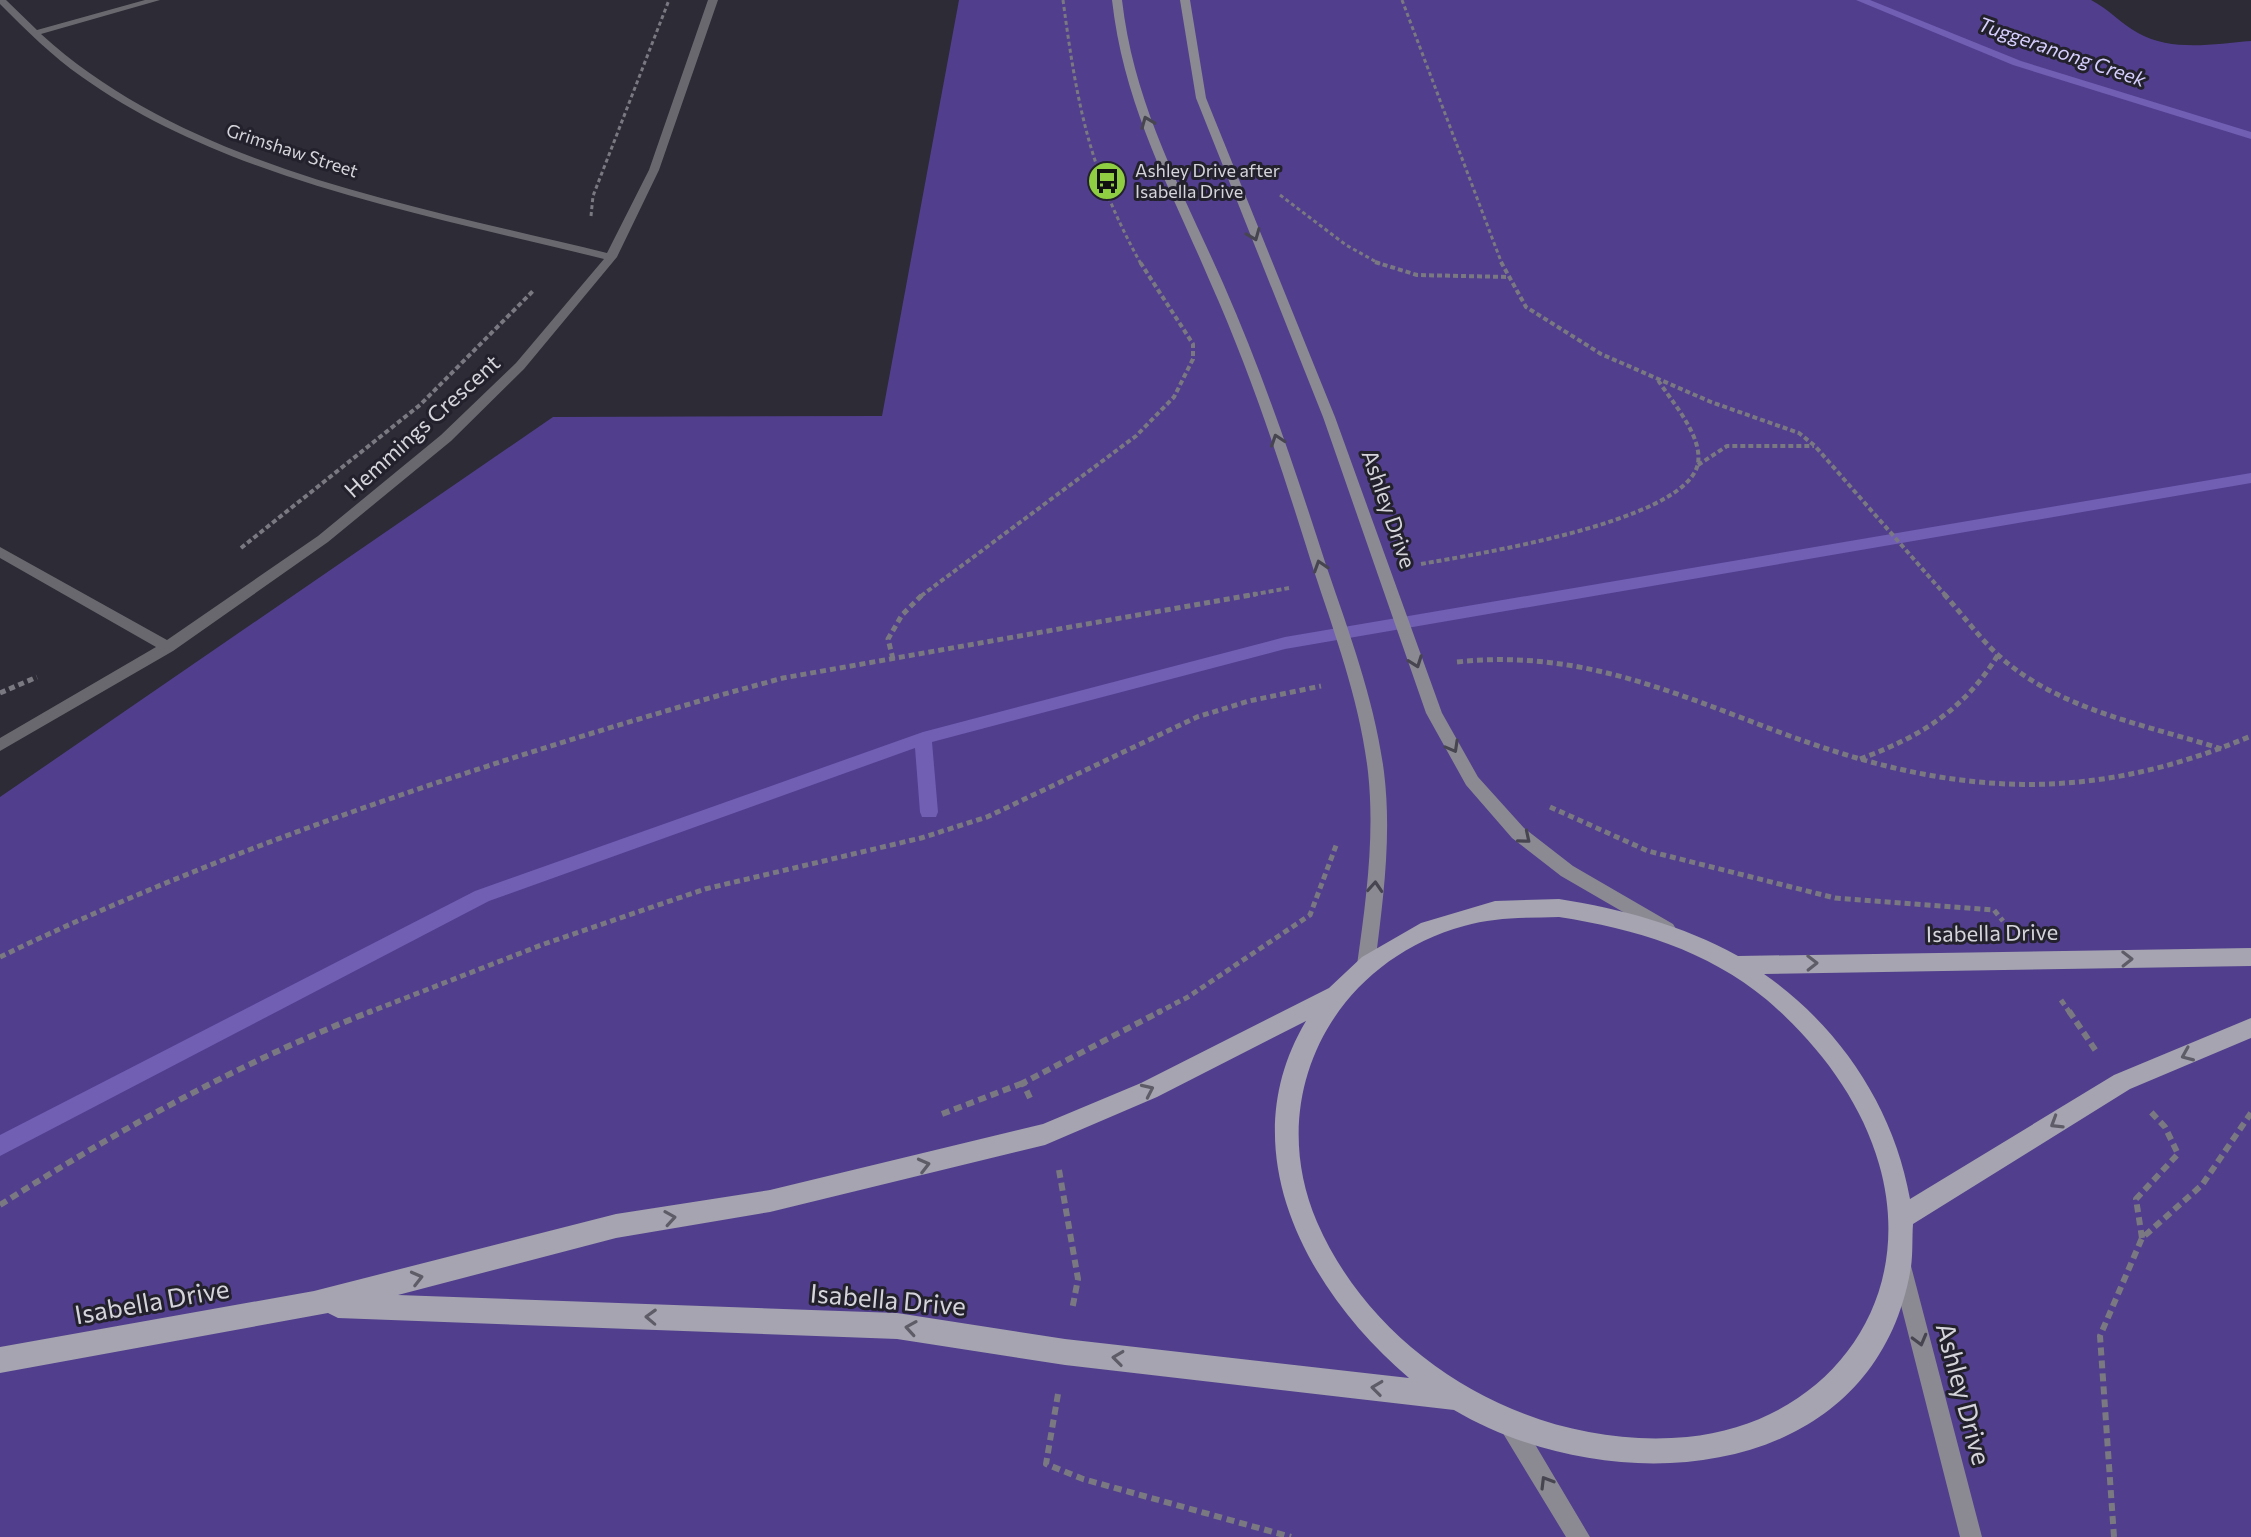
<svg xmlns="http://www.w3.org/2000/svg" width="2251" height="1537" viewBox="0 0 2251 1537" font-family="Commissioner,sans-serif">
<style>
.green{fill:#513e8d}
.lines{fill:none;stroke-linecap:round;stroke-linejoin:round}
.stream{fill:#715fb4;fill-rule:evenodd}
.path-far3{stroke:#7a7982;stroke-width:3;stroke-dasharray:4 3;stroke-linecap:butt}
.path-far2{stroke:#7a7982;stroke-width:4;stroke-dasharray:5 3;stroke-linecap:butt}
.path-far1{stroke:#7a7982;stroke-width:5;stroke-dasharray:6 4;stroke-linecap:butt}
.path{stroke:#7a7982;stroke-width:6;stroke-dasharray:8 5;stroke-linecap:butt}
.street{fill:#69686e;fill-rule:evenodd}
.secondary{fill:#8b8a93;fill-rule:evenodd}
.primary{fill:#a5a4b0;fill-rule:evenodd}
.oneway{stroke:#474650}
.oneway2{stroke:#5e5c67}
.labels{text-anchor:middle;stroke-width:6;stroke-linejoin:round;paint-order:stroke}
.far-street-label{font-size:18px;fill:#d5d4db;stroke:#23212c}
.far-poi-label{font-size:18px;fill:#d5d4db;stroke:#23212c;text-anchor:start}
.far-water-label{font-size:20px;font-style:italic;fill:#d6cffe;stroke:#23212c}
.street-label{font-size:22px;fill:#d5d4db;stroke:#23212c}
.near-street-label{font-size:26px;fill:#d5d4db;stroke:#23212c}
</style>
<rect width="100%" height="100%" fill="#2c2b36"/>
<path class="green" d="M959,0H2091C2109,9 2121,24 2138,33C2172,52 2214,44 2251,41V1537H0V797L553,417L882,416Z"/>
<g class="lines">
<path class="stream" d="M1856,0H1870L2021,61L2251,132V139L2013,65Z
M2251,473V483L1285,649L932,742L938,812L936,817H922L920,812L915,748L489,901L0,1156V1135L475,891L923,732L1285,637Z"/>
<path class="path-far3" d="M1063,0C1077,105 1089,170 1141,264
M1402,0L1502,264
M1280,195L1346,245L1380,264
M591,216L593,196L669,0"/>
<path class="path-far2" d="M1375,262L1417,275L1507,277
M1501,262L1526,307L1601,354L1711,402L1799,433L1815,446L1946,596
M1698,465L1727,446H1814
M241,548L420,405L533,291
M1421,564C1476,554 1678,523 1697,467C1706,439 1671,401 1658,380
M921,596L1136,436L1174,397L1193,359V344L1140,262
M1245,596L1289,588"/>
<path class="path-far1" d="M1944,594C1962,614 1978,636 1997,654C2057,710 2147,725 2222,749
M893,659L888,639L902,615L923,594
M1457,662C1576,649 1670,691 1779,732C1947,795 2083,807 2251,736
M0,693L37,677
M1860,759C1920,737 1964,710 1998,655
M1550,807L1648,851L1835,898L1994,910L2003,921
M0,957C230,846 473,767 717,696L783,678L1256,594
M2061,1000L2070,1013
M367,1013L544,944L705,889L921,838L987,817L1197,717L1249,701L1321,686
M1157,1013L1188,997L1310,915L1337,843"/>
<path class="path" d="M2069,1011L2096,1051
M1030,1098L1023,1083L1161,1011
M942,1114L1023,1083
M1059,1170L1078,1279L1072,1310
M0,1205C118,1130 241,1062 372,1011
M2142,1238L2136,1199L2178,1154L2165,1127L2151,1112
M1058,1394L1046,1464L1083,1479L1291,1537
M2114,1537L2100,1336L2142,1238L2202,1185L2251,1113"/>
<path class="street" d="M0,0H6L37,30L145,0H160L41,34C190,170 418,206 607,253L649,170L708,0H718L659,170L617,257L524,369L451,441L328,542L173,651L0,751V738L156,647L0,558V547L167,640L318,536L441,435L516,363L604,259C432,216 228,181 82,77C52,56 26,30 0,4Z"/>
<path class="secondary" d="M1112,0H1122C1134,105 1181,188 1223,283C1264,376 1296,472 1327,568C1350,635 1375,702 1384,772C1392,836 1383,901 1375,965L1372,970L1366,972L1360,970L1357,965C1366,901 1375,836 1368,772C1360,702 1335,635 1313,568C1283,472 1252,376 1211,284C1170,187 1124,107 1112,0Z
M1180,0H1190L1206,98L1335,417L1442,713L1478,777L1524,828L1573,866L1673,924L1676,929L1673,934L1667,936L1661,934L1561,876L1512,838L1466,785L1426,713L1323,417L1196,98Z
M1901,1256L1908,1259L1911,1266L1982,1537H1960L1891,1266L1894,1259Z
M1512,1416L1520,1419L1590,1537H1566L1504,1435L1501,1427L1504,1419Z"/>
<path class="primary" d="M1559,899C1622,909 1682,925 1738,956L2251,948V966L1764,974C1840,1027 1894,1108 1910,1199L2114,1075L2251,1018V1038L2130,1089L1913,1224C1912,1238 1913,1253 1911,1267C1875,1486 1612,1503 1454,1410L1065,1365L897,1339L338,1318L328,1313L0,1373V1347L314,1291L616,1214L770,1190L1043,1124L1141,1083L1329,988L1362,957L1421,923L1495,901ZM1559,917C1635,929 1707,950 1767,1000C1817,1043 1861,1100 1879,1164C1919,1303 1827,1423 1687,1437C1536,1451 1378,1362 1317,1222C1263,1096 1333,962 1464,926C1495,917 1526,918 1559,917ZM1306,1021C1229,1150 1307,1291 1409,1378L1065,1339L897,1313L398,1295L616,1238L770,1212L1045,1145L1157,1097Z"/>
</g>
<defs><path id="oneway-chevron" d="M-2-3.5L2.5 0L-2 3.5" fill="none" stroke-width="1.6" stroke-linecap="round" stroke-linejoin="round" transform="scale(2)"/></defs>
<g class="oneway">
<use href="#oneway-chevron" transform="translate(1147 122) rotate(-112)"/>
<use href="#oneway-chevron" transform="translate(1254 235) rotate(68)"/>
<use href="#oneway-chevron" transform="translate(1277 440) rotate(-109)"/>
<use href="#oneway-chevron" transform="translate(1320 566) rotate(-108)"/>
<use href="#oneway-chevron" transform="translate(1416 662) rotate(70)"/>
<use href="#oneway-chevron" transform="translate(1453 747) rotate(61)"/>
<use href="#oneway-chevron" transform="translate(1525 838) rotate(40)"/>
<use href="#oneway-chevron" transform="translate(1375 887) rotate(-86)"/>
<use href="#oneway-chevron" transform="translate(1920 1340) rotate(75)"/>
<use href="#oneway-chevron" transform="translate(1546 1482) rotate(-121)"/>
</g>
<g class="oneway2">
<use href="#oneway-chevron" transform="translate(2127 959) rotate(-1)"/>
<use href="#oneway-chevron" transform="translate(1812 963) rotate(-1)"/>
<use href="#oneway-chevron" transform="translate(2187 1055) rotate(157)"/>
<use href="#oneway-chevron" transform="translate(1148 1090) rotate(-25)"/>
<use href="#oneway-chevron" transform="translate(2056 1123) rotate(148)"/>
<use href="#oneway-chevron" transform="translate(924 1165) rotate(-14)"/>
<use href="#oneway-chevron" transform="translate(670 1218) rotate(-9)"/>
<use href="#oneway-chevron" transform="translate(417 1278) rotate(-14)"/>
<use href="#oneway-chevron" transform="translate(651 1317) rotate(-178)"/>
<use href="#oneway-chevron" transform="translate(911 1328) rotate(-171)"/>
<use href="#oneway-chevron" transform="translate(1118 1358) rotate(-173)"/>
<use href="#oneway-chevron" transform="translate(1377 1388) rotate(-173)"/>
</g>
<defs>
<symbol id="bus-disc" viewBox="-11 -11 22 22"><circle r="9.5" fill="#8fcd42" stroke="#23212c"/><path d="M-5-6H5V4H4V6H2V4H-2V6H-4V4H-5ZM-3.5-4V0h7V-4ZM-3.5 1.2v1.5H-2V1.2ZM2 1.2v1.5H3.5V1.2Z" fill="#111"/></symbol>
</defs>
<g fill-rule="evenodd">
<use href="#bus-disc" x="1085" y="159" width="44" height="44"/>
</g>
<g class="labels">
<g class="far-street-label">
<text transform="translate(292 151) rotate(18)" y="6">Grimshaw Street</text>
</g>
<g class="far-poi-label">
<text x="1135" y="177">Ashley Drive after<tspan x="1135" dy="21">Isabella Drive</tspan></text>
</g>
<g class="far-water-label">
<text transform="translate(2062 52) rotate(19)" y="7">Tuggeranong Creek</text>
</g>
<g class="street-label">
<text transform="translate(422 426) rotate(-42)" y="8">Hemmings Crescent</text>
<text transform="translate(1389 509) rotate(71)" y="8">Ashley Drive</text>
<text transform="translate(1992 933) rotate(-1)" y="8">Isabella Drive</text>
</g>
<g class="near-street-label">
<text transform="translate(888 1300) rotate(5)" y="9">Isabella Drive</text>
<text transform="translate(152 1302) rotate(-10)" y="9">Isabella Drive</text>
<text transform="translate(1963 1394) rotate(75)" y="9">Ashley Drive</text>
</g>
</g>
</svg>
